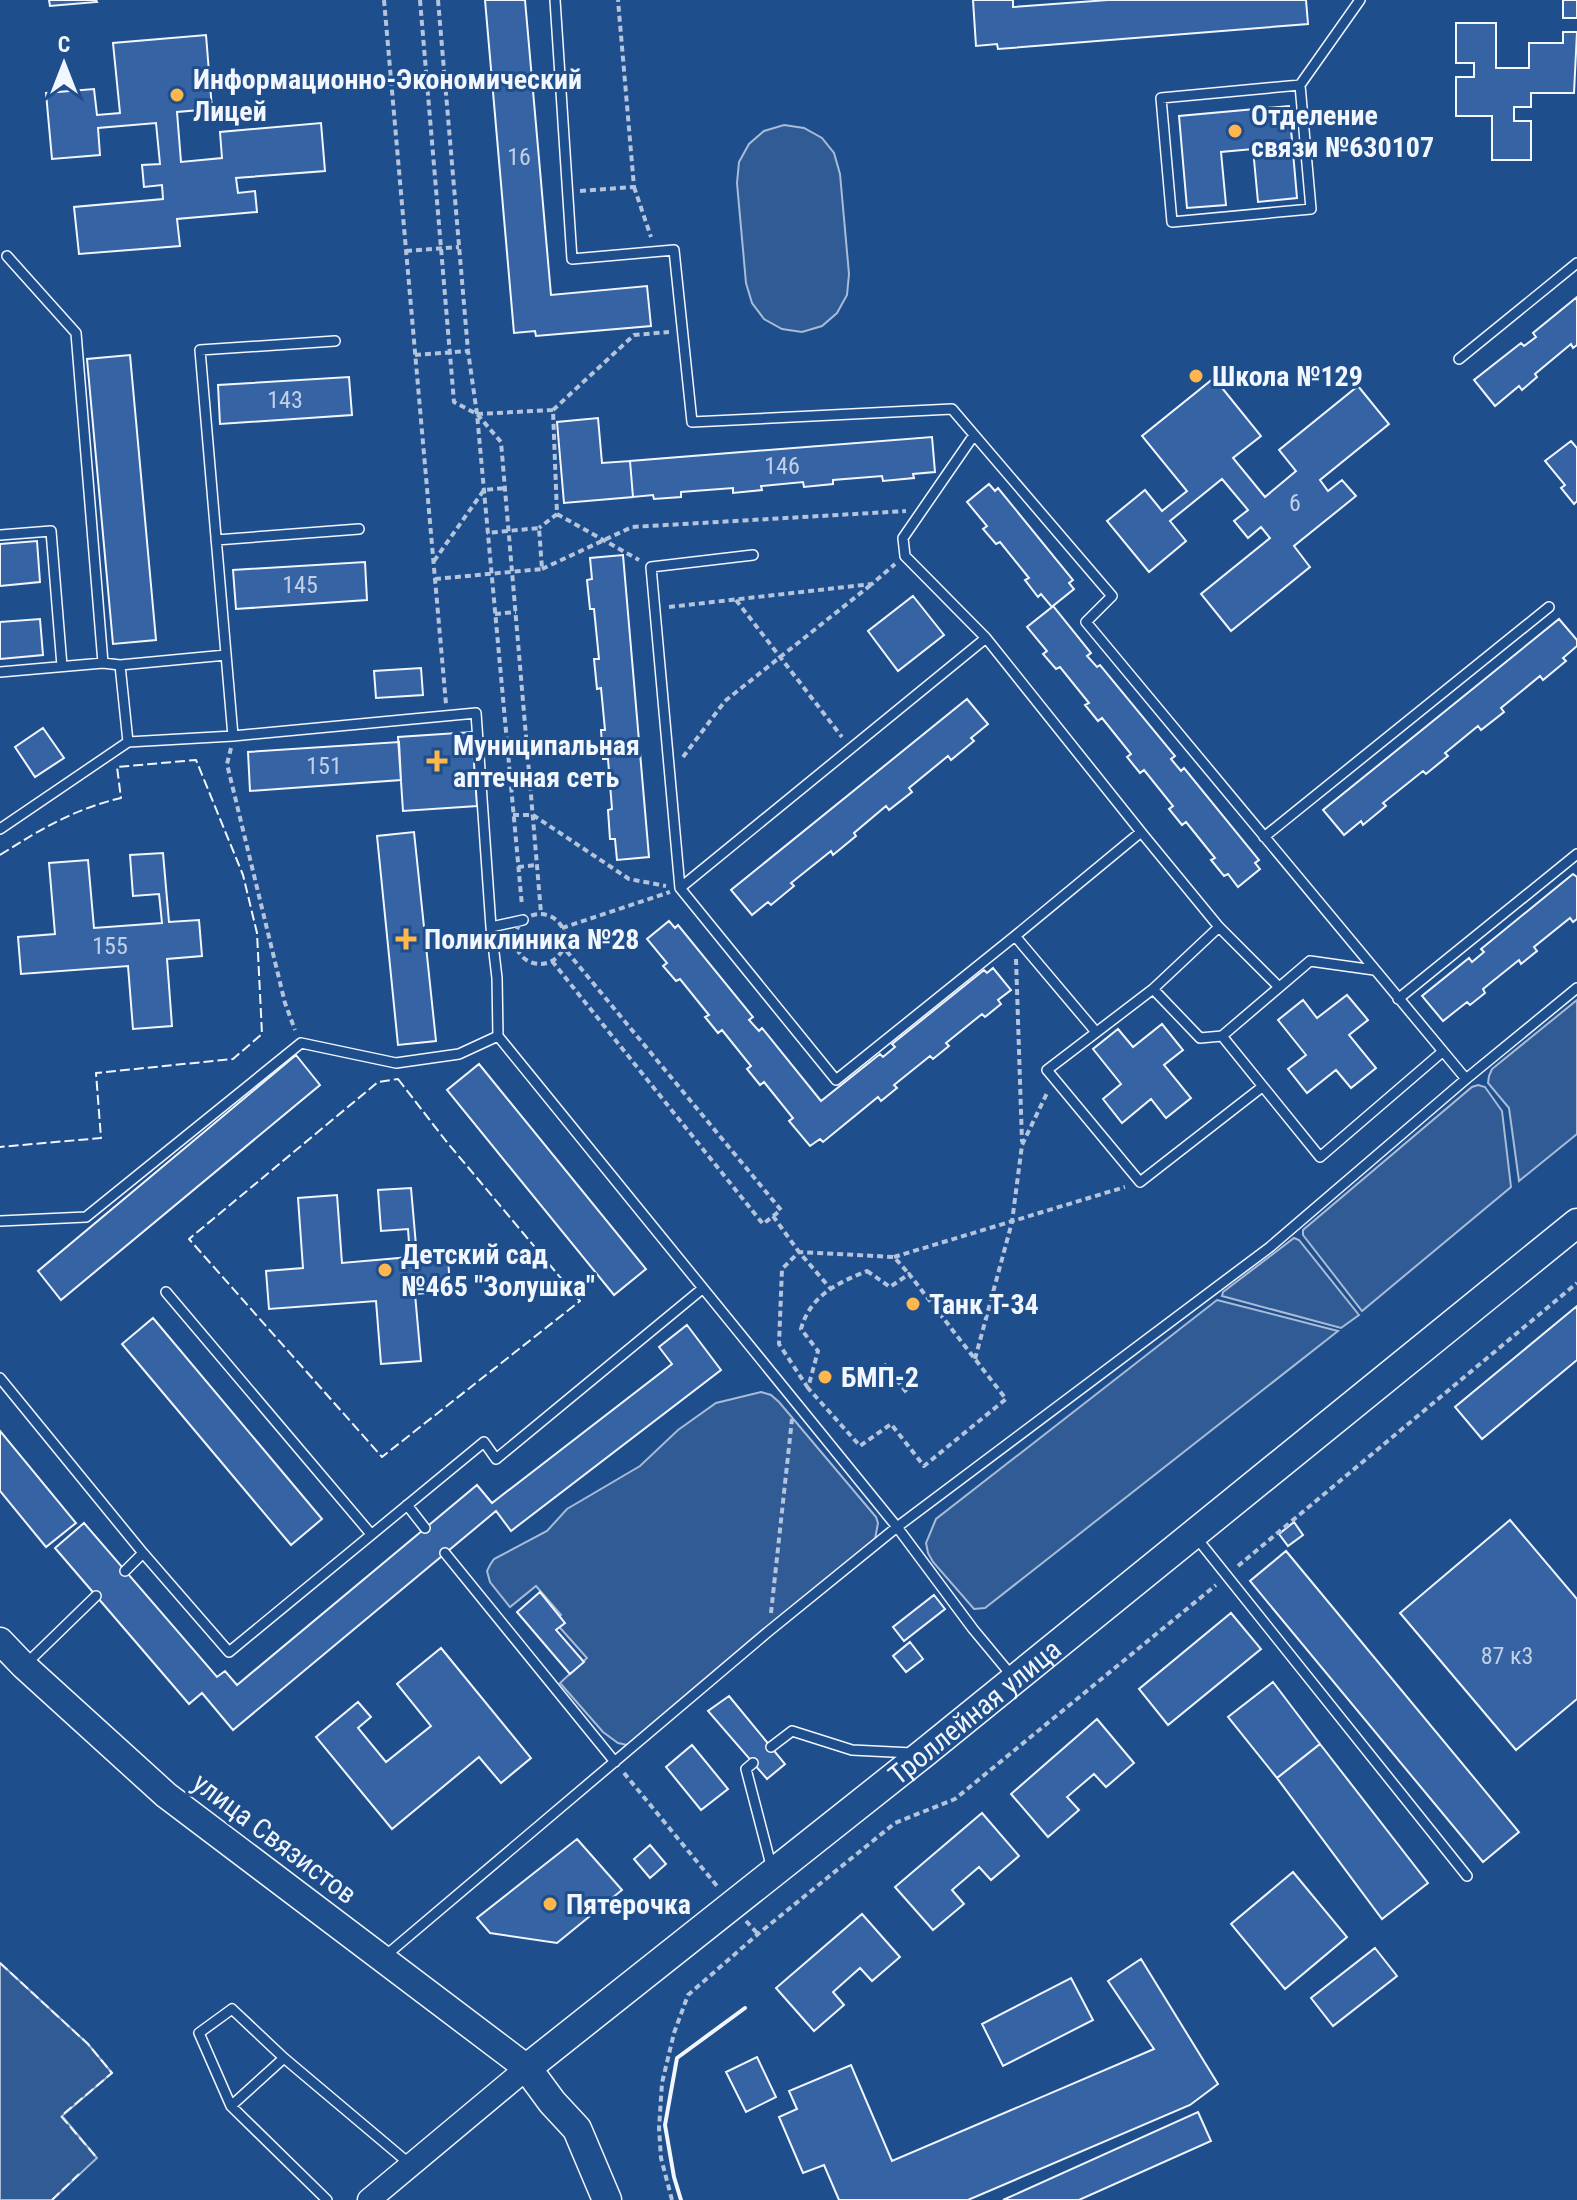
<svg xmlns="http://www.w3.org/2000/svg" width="1577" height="2200" viewBox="0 0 1577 2200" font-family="'Roboto Condensed',sans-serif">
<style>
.built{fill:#305b95;stroke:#a8bbd7;stroke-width:2}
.building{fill:#3563a3;stroke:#f2f6ff;stroke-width:2}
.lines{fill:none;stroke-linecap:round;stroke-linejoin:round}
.service-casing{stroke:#f2f6ff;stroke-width:12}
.tertiary-casing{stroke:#f2f6ff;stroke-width:25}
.secondary-casing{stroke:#f2f6ff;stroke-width:29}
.primary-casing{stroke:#f2f6ff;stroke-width:31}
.path{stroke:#b3c4dc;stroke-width:4;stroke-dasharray:6 4;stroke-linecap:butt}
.service{stroke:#1f4e8c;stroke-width:9}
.tertiary{stroke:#1f4e8c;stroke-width:22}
.secondary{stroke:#1f4e8c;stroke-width:26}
.primary{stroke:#1f4e8c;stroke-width:28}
.fence{stroke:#f2f6ff;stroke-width:2;stroke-dasharray:10 4;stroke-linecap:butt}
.wall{stroke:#f2f6ff;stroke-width:4}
.poi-dot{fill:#ffb74d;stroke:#1f4e8c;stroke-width:3}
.labels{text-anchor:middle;stroke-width:6;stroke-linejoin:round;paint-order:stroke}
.number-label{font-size:24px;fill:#c3d1e8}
.poi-label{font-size:28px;font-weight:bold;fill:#f2f6ff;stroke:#1f4e8c;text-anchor:start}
.street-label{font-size:28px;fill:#f2f6ff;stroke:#1f4e8c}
</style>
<rect width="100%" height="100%" fill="#1f4e8c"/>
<path class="built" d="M784,125L804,128L822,138L834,153L840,174L849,274L847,295L837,313L822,326L802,332L782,329L764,319L752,303L746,283L737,183L739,162L749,144L764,131Z
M1577,1000V1134L1519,1181L1509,1108L1488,1083L1489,1076L1492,1069Z
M1478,1085L1485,1087L1502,1111L1511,1187L1362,1311L1303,1235V1230L1472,1087Z
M1294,1238L1299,1240L1359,1315L1341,1328L1222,1296L1223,1292Z
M1217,1300L1338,1331L985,1608L974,1609L933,1562L928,1553L926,1543L936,1519Z
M761,1392L771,1395L779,1402L876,1517L878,1523L875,1539L639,1737L627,1745L618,1743L603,1732L560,1683L587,1658L554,1621L561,1615L536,1586L510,1607L490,1582L487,1571L490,1565L494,1559L547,1531L567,1509L640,1466L678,1430L716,1403Z
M0,1963L88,2044L112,2073L62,2116L97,2158L52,2200H0Z"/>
<path class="building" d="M49,0H96L97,2L50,6Z
M485,0H525L551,295L647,286L651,326L536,336L535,331L514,333Z
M973,0H1013V7L1108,0H1306L1308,24L998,49L997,44L976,46Z
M1563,0H1577V18H1563Z
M1456,23H1496V68H1529V43H1563V32H1577L1574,93H1531V107H1514V121H1531V160H1492V116H1456V77H1474V63H1456Z
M206,35L212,109L177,112L181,162L222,158L220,132L321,123L325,171L236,178L238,193L255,191L257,212L177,219L180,246L79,254L74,207L163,199L162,185L144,187L142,165L160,164L156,123L98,128L100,155L52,159L46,93L94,89L97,115L120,113L113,43Z
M1289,106L1297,198L1258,202L1253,149L1221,152L1226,205L1187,208L1179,116Z
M1577,297V345L1573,348L1571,344L1535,374L1537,377L1522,390L1519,386L1495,406L1474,380L1521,343L1524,346L1536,337L1533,333Z
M130,355L156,640L113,644L87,359Z
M349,377L352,415L220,424L218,385Z
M1214,378L1261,436L1233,458L1265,497L1296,471L1279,450L1358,386L1389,424L1320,480L1328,491L1342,480L1356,496L1294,546L1310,567L1231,631L1201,594L1270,538L1261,527L1248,538L1234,521L1248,510L1222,479L1170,521L1186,541L1149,572L1107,521L1145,490L1162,511L1187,491L1142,436Z
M598,418L602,463L630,461L633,497L564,503L557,422Z
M932,437L935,472L913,474L914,478L883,481L882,476L833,480V484L804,487L803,482L761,486L762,490L733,493V488L681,492V497L654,499L653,495L633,497L630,461Z
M1571,441L1577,448V501L1574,504L1561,488L1565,485L1545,461Z
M989,484L995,491L998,488L1073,580L1069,583L1074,589L1053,606L1091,653L1087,656L1097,667L1100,665L1175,756L1171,759L1181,771L1184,768L1259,860L1255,863L1260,869L1238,887L1228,874L1224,876L1211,860L1215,858L1186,822L1182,825L1169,809L1173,806L1144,770L1140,773L1127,757L1131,754L1102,718L1098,721L1085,705L1089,703L1060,667L1056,669L1043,654L1047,651L1027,627L1052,607L1041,594L1038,597L1025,580L1029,578L1000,542L996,544L983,529L987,526L967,502Z
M37,541L40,582L0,586V544Z
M623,555L649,857L617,860L615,839H610L608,810L612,809L608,759H603L601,730H605L601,688L597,689L594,659H599L594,609H590L587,580L592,579L590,558Z
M365,562L367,600L236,609L233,570Z
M913,596L944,635L898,671L868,631Z
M40,619L43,655L0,659V622Z
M1559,619L1577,640V646L1563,658L1566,661L1543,680L1540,676L1501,708L1504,712L1481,730L1478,726L1445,753L1448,756L1426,774L1423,771L1383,803L1386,806L1363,825L1361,821L1344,835L1323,810Z
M421,668L423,695L376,698L374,671Z
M967,699L988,724L971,738L974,741L951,760L948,756L909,788L912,792L889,810L886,806L854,833L856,836L833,855L831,851L791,883L794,886L771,905L768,902L752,915L731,890Z
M43,728L64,758L35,777L15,747Z
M472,732L477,806L403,811L398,737Z
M399,742L401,780L250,791L248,752Z
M414,832L436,1041L398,1045L377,836Z
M163,853L169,922L199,920L202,956L167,959L172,1026L133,1029L128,966L21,974L18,937L55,934L49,863L88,860L94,928L162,923L159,894L133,896L130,855Z
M1573,874L1577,877V919L1573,922L1570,918L1534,947L1537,951L1521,964L1519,960L1483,989L1485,993L1470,1005L1467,1002L1443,1021L1422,996L1469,958L1472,962L1484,952L1481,949Z
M669,921L675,928L678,925L753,1017L749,1020L759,1031L762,1028L821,1101L880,1054L883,1057L895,1047L892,1044L984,970L987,973L993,968L1011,990L998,1000L1001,1004L985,1017L982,1014L946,1043L949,1046L933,1059L930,1056L894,1085L897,1088L881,1101L878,1097L823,1142L820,1139L810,1146L789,1121L793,1118L764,1082L760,1085L747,1069L751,1066L722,1030L718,1033L705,1017L709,1015L680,979L676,981L663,966L667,963L647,939Z
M1347,995L1368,1020L1349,1035L1376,1068L1351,1088L1336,1070L1307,1093L1288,1069L1306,1055L1278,1020L1303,1000L1317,1018Z
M1162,1024L1183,1050L1164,1065L1191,1098L1166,1118L1151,1099L1122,1123L1103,1099L1121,1084L1093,1049L1118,1029L1133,1047Z
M296,1055L320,1085L61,1300L38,1271Z
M479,1064L646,1269L614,1295L447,1090Z
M411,1188L417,1257L448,1255L450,1291L415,1294L421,1361L381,1364L376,1301L269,1309L266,1271L303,1268L298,1198L337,1195L342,1263L410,1257L408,1229L381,1231L378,1190Z
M1577,1306V1360L1482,1439L1455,1407Z
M153,1318L322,1519L291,1545L122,1344Z
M687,1325L721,1370L511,1531L496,1511L233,1730L202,1693L189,1704L55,1548L84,1523L217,1677L225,1671L237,1685L477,1485L492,1503L672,1364L659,1347Z
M0,1431L76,1523L46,1547L0,1491Z
M1510,1520L1577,1599V1699L1516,1750L1400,1613Z
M1294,1522L1303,1535L1288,1546L1279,1534Z
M1286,1551L1519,1832L1483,1862L1250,1581Z
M540,1592L565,1623L556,1630L584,1662L570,1674L517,1612Z
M934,1595L945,1609L904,1641L893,1627Z
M1231,1613L1261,1649L1168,1725L1139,1689Z
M910,1642L923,1659L906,1672L893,1656Z
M441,1648L531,1758L501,1783L479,1757L392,1829L316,1737L358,1702L371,1717L358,1728L386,1762L431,1726L397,1684Z
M1273,1682L1320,1744L1277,1778L1228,1717Z
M729,1696L785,1764L767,1779L708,1711Z
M1097,1719L1134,1763L1106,1787L1094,1774L1067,1797L1079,1810L1048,1837L1011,1794Z
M1320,1744L1428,1883L1382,1919L1277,1778Z
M692,1745L728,1789L701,1810L666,1767Z
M982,1813L1019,1856L991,1880L979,1867L952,1890L964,1904L933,1930L895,1887Z
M577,1839L622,1890L557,1943L490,1933L477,1918Z
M650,1845L666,1864L650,1878L634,1859Z
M1293,1872L1347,1937L1285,1989L1231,1924Z
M862,1914L900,1957L872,1981L860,1968L833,1992L844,2005L814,2031L776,1988Z
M1375,1948L1397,1976L1333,2026L1311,1998Z
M1141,1959L1218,2084L1190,2105L968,2200H839L824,2165L803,2173L779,2117L797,2109L789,2091L851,2065L892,2161L1154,2049L1108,1981Z
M1071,1978L1093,2020L1003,2066L982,2024Z
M757,2057L776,2097L746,2112L726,2072Z
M1198,2112L1211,2141L1079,2200H1003Z"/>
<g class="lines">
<defs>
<path id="service" d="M555,0L572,259L674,250L692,422L952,409L1112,596L1086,622L1466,1079
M1300,85L1311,209L1172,222L1161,98L1300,85L1360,0
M7,256L76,333L103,663
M1459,359L1577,263
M974,435L903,538L905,556L986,638L1141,832
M0,535L51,531L62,666
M216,540L359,529
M753,555L651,567L680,888L836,1080L1015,936L1096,1032
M120,665L226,655
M0,672L103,663L120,665L128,742
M233,736L200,350L335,341
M0,829L128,742L233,736L476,713L491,927
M1264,837L1549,607
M680,888L986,638
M523,920L491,927L497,978L498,1036L897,1527L973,1629L1012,1676
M1015,936L1141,832L1219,927L1278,986
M1374,970L1310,961L1222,1036L1320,1157L1441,1053
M1153,989L1219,927
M1398,999L1577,854
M1222,1036L1200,1038L1153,989L1047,1070L1140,1182L1262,1087
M0,1221L86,1217L301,1043L396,1063L459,1054L498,1036
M166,1292L371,1534
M0,1378L143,1553L229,1652L484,1442L496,1459L702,1289
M407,1505L425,1528
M1195,1536L1467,1876
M445,1553L615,1762
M125,1571L143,1553
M27,1663L96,1596
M771,1747L792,1731L852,1750L912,1753
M753,1763L746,1769L772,1869
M384,1957L769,1631L897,1527L1270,1247L1466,1079L1577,988
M231,2106L284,2058
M327,2200L231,2106L199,2033L232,2009L284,2058L411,2165"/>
<path id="tertiary" d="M369,2200L527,2068"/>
<path id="secondary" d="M0,1641L24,1666L166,1795L527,2068"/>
<g id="primary">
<path id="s1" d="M607,2200L577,2129L552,2102L527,2068L924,1753L1577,1223"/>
</g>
</defs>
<use href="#service" class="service-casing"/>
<use href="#tertiary" class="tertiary-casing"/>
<use href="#secondary" class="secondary-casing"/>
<use href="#primary" class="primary-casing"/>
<path class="path" d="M384,0L446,704
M420,0L454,402L477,414L501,442L541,913
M438,0L468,351L477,414L522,906
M634,187L651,237
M580,191L634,187L618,0
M406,251L459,247
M415,355L468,351
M553,410L634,335L669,332
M477,414L553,410L557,514L539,528
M557,514L639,560
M434,561L484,490L505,488
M542,569L632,527L906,511
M435,579L542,569L539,528L487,533
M736,600L842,737
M669,607L872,584L895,564
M495,614L516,612
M506,740L527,739
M231,748L227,764L285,1003L295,1030
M683,757L725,701L872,584
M513,815H533L629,879L666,886
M518,867L537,865
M515 939a25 25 0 1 1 50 0a25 25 0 1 1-50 0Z
M562,928L670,892
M1016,959L1022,1142
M552,961L763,1224L781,1210L564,948
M773,1216L799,1252L830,1288
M894,1257L1125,1187
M867,1271L890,1287L909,1274L1006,1399L924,1466L891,1424L860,1446L808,1388L818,1351L801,1329C810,1296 837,1283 867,1271Z
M975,1359L1012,1222L1022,1145L1048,1091
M884,1364L907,1393
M808,1388L779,1344L782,1269L799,1252L894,1257L909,1274
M1238,1566L1577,1283
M771,1613L792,1419
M624,1773L717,1886
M746,1921L758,1934
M672,2200L661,2158L659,2128L662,2083L674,2033L688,1995L758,1934L895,1823L955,1799L1216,1585"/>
<use href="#service" class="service"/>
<use href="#tertiary" class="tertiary"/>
<use href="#secondary" class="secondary"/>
<use href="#primary" class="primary"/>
<path class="fence" d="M0,855C41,829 74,809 121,798L117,767L196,760L243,875L257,933L262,1034L233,1059L96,1073L101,1138L0,1147
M398,1079L446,1141L580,1301L382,1457L189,1239L378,1082Z
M0,1963L88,2044L112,2073L61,2116L97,2158
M52,2200L79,2174"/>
<path class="wall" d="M681,2200L674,2177L665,2125L677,2058L745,2008"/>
</g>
<g class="poi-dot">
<circle cx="177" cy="95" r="8"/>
<circle cx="1235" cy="131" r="8"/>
<circle cx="1196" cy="376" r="8"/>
<path d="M433 749h8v8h8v8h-8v8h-8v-8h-8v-8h8z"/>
<path d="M402 927h8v8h8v8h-8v8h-8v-8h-8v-8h8z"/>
<circle cx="385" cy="1270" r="8"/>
<circle cx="913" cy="1304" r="8"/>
<circle cx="825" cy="1377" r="8"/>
<circle cx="550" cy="1904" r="8"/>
</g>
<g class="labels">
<g class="number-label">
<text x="519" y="165">16</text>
<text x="285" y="408">143</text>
<text x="782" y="474">146</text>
<text x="1295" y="511">6</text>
<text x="300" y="593">145</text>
<text x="324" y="774">151</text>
<text x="110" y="954">155</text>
<text x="1507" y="1664">87 к3</text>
</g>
<g class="poi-label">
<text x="193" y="89">Информационно-Экономический<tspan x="193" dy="32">Лицей</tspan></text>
<text x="1251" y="125">Отделение<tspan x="1251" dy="32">связи №630107</tspan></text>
<text x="1212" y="386">Школа №129</text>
<text x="453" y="755">Муниципальная<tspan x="453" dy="32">аптечная сеть</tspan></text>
<text x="424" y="949">Поликлиника №28</text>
<text x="401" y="1264">Детский сад<tspan x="401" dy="32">№465 "Золушка"</tspan></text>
<text x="929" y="1314">Танк Т-34</text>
<text x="841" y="1387">БМП-2</text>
<text x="566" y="1914">Пятерочка</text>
</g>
<g class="street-label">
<text dy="10" stroke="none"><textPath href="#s1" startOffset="728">Троллейная улица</textPath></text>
<text transform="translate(275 1838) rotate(37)" y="10">улица Связистов</text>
</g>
</g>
<g transform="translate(64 64)" stroke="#1f4e8c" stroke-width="6" paint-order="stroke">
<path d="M0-6L14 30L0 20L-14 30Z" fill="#f2f6ff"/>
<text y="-12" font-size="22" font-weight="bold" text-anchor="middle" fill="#f2f6ff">С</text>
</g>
</svg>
